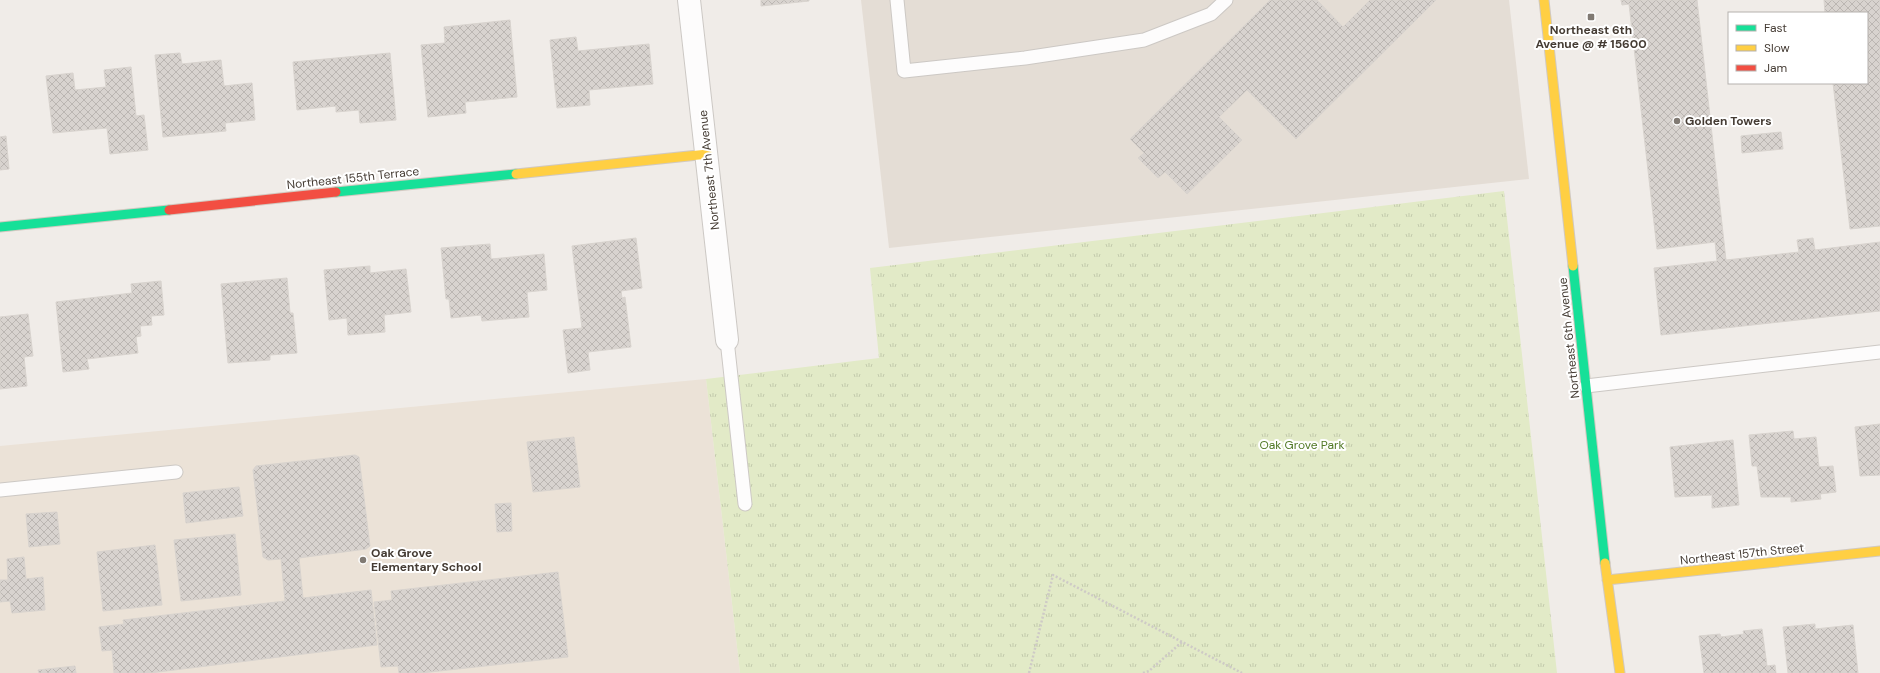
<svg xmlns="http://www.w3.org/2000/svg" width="1880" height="673" viewBox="0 0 1880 673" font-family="'DM Sans',sans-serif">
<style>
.residential{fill:#e4ddd5}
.education{fill:#ebe2d7}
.grass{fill:url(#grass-tufts)}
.building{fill:url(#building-cross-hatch);stroke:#d8d3ce}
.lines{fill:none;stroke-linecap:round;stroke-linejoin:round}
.lane-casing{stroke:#ccc8c4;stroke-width:15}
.street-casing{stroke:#ccc8c4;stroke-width:24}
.fast-casing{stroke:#d1c9c0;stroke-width:11}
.slow-casing{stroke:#d1c9c0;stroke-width:11}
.jam-casing{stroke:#d1c9c0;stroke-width:11}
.path{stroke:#cecac6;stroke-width:2.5;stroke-dasharray:2 2;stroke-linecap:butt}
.lane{stroke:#fdfcfc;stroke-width:13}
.street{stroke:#fdfcfc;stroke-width:22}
.fast{stroke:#16e098;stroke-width:9}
.slow{stroke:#ffcf43;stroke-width:9}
.jam{stroke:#f24e42;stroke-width:9}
.poi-dot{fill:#817a73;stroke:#fff;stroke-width:1.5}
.labels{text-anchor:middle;stroke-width:4;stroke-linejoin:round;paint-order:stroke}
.poi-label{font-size:12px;font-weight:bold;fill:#453c34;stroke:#fff;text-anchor:start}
.street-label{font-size:12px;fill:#453c34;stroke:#fff}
.park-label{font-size:12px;fill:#517926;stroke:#fff}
</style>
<defs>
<pattern id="grass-tufts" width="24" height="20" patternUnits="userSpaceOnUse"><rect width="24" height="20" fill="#e2eac7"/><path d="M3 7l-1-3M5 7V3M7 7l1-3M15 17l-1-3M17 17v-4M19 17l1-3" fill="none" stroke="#c3caac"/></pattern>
<pattern id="building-cross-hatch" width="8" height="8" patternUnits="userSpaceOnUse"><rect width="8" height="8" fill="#d8d3cf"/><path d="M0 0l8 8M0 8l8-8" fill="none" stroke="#bbb6b2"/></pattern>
</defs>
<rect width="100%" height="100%" fill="#f0ece8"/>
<path class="residential" d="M861,0H1509L1529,179L889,248Z"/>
<path class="education" d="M706,379L740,673H0V446Z"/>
<path class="grass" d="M1504,191L1557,673H740L706,379L879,358L870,268Z"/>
<path class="building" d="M761,0H809V1L761,6Z
M1270,0H1317L1343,27L1370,0H1436L1296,139L1247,90L1219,117L1242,140L1187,194L1165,172L1158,178L1138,158L1144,153L1130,139Z
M1621,0H1697L1726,260L1799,252L1797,240L1813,238L1815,250L1880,242V311L1661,335L1654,268L1717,261L1715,242L1657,249L1629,4L1622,5Z
M1824,0H1880V226L1850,229L1833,83H1867V13H1825Z
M510,20L517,97L465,102L466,113L428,117L421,45L445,43L444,27Z
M576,37L578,51L649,44L653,84L589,90L590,105L557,108L550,40Z
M180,53L182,64L221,60L224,86L252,83L255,120L225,123L226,131L163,137L155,55Z
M390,53L396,120L360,123L359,110L336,112V106L297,110L293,62Z
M131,67L136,116L144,115L148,150L110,154L107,128L53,133L46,76L73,73L75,90L106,87L104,70Z
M1781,132L1783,149L1742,153L1741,136Z
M6,136L9,169L0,170V137Z
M636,238L642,288L621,291L622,298L625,297L631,347L588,352L590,370L568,373L563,330L582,328L572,246Z
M490,244L491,259L544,254L547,290L527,292L529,317L482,321L481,315L451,318L449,299H446L441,248Z
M370,266V273L406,269L411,312L384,315L385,332L348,335L347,318L329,320L324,270Z
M287,278L290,313H293L297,353L270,355V360L228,363L221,284Z
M161,281L164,315L151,316L152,325L140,326L141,336L136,337L138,353L87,359L89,369L63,372L56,302L132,293L131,284Z
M28,314L33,356L24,357L27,386L0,389V317Z
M1880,424V475L1860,476L1855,427Z
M1793,431L1794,439L1816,437L1819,467L1833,466L1836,492L1820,494L1821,499L1791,502V497H1761L1757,466H1752L1749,435Z
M574,437L580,487L533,492L527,442Z
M1733,440L1739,505L1712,508V495L1675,497L1670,447Z
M355,455L359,457L370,546L366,549L299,558L303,598L371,590L377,645L150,673H114L112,650L102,651L99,627L124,624L123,620L285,601L281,559L268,560L263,557L253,470L256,466Z
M239,487L243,516L186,523L183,493Z
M511,503L512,531L497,532L495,504Z
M57,512L60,544L29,547L26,514Z
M235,534L241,595L181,601L174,540Z
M155,545L162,605L103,611L97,552Z
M24,557L26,579L43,577L45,610L12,613L10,601L0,602V580H8L7,559Z
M558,572L568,657L421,673H399L398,666L381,667L374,602L392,600L391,591Z
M1815,624V629L1853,625L1858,673H1788L1783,627Z
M1762,629L1767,666L1775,665L1776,673H1704L1699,636L1720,634L1721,637L1744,634L1743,631Z
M75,666L76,673H39L38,670Z"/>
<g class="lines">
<defs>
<path id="lane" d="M897,0L904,71L1025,58L1144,40L1211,14L1226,0
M727,340L745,504
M1586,386L1880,352
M0,490L176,472"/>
<path id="street" d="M689,0L727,340"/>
<path id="fast" d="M336,192L516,174
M0,227L169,210
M1573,266L1605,563"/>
<path id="slow" d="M1544,0L1573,266
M516,174L708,154
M1605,563L1620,673
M1607,580L1880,551"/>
<path id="jam" d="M169,210L336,192"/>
</defs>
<use href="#lane" class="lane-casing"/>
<use href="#street" class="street-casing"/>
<use href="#fast" class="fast-casing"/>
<use href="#slow" class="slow-casing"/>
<use href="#jam" class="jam-casing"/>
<path class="path" d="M1029,673L1053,575L1242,673
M1143,673L1149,671L1182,642"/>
<use href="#lane" class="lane"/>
<use href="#street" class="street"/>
<use href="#fast" class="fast"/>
<use href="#slow" class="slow"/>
<use href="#jam" class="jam"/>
</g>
<g class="poi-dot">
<rect x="1587" y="13" width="8" height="8" rx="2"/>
<circle cx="1677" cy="121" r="4"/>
<circle cx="363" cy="560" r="4"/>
</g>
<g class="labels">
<g class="poi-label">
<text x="1591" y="34" text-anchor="middle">Northeast 6th<tspan x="1591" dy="14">Avenue @ # 15600</tspan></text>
<text x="1685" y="125">Golden Towers</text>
<text x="371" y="557">Oak Grove<tspan x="371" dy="14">Elementary School</tspan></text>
</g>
<g class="street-label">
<text transform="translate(709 170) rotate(-96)" y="4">Northeast 7th Avenue</text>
<text transform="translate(353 178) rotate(-6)" y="4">Northeast 155th Terrace</text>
<text transform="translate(1569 338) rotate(-96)" y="4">Northeast 6th Avenue</text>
<text transform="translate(1742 554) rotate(-6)" y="4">Northeast 157th Street</text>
</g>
<g class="park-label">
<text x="1302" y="449">Oak Grove Park</text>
</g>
</g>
<rect x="1728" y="12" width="140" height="72" fill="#ffffff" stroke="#b5b1ae"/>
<rect x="1736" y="25" width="20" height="6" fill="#16e098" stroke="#b5b1ae"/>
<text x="1764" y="32" font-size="12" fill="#453c34">Fast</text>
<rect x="1736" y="45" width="20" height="6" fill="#ffcf43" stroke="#b5b1ae"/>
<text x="1764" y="52" font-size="12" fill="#453c34">Slow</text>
<rect x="1736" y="65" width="20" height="6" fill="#f24e42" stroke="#b5b1ae"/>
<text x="1764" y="72" font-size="12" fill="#453c34">Jam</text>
</svg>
